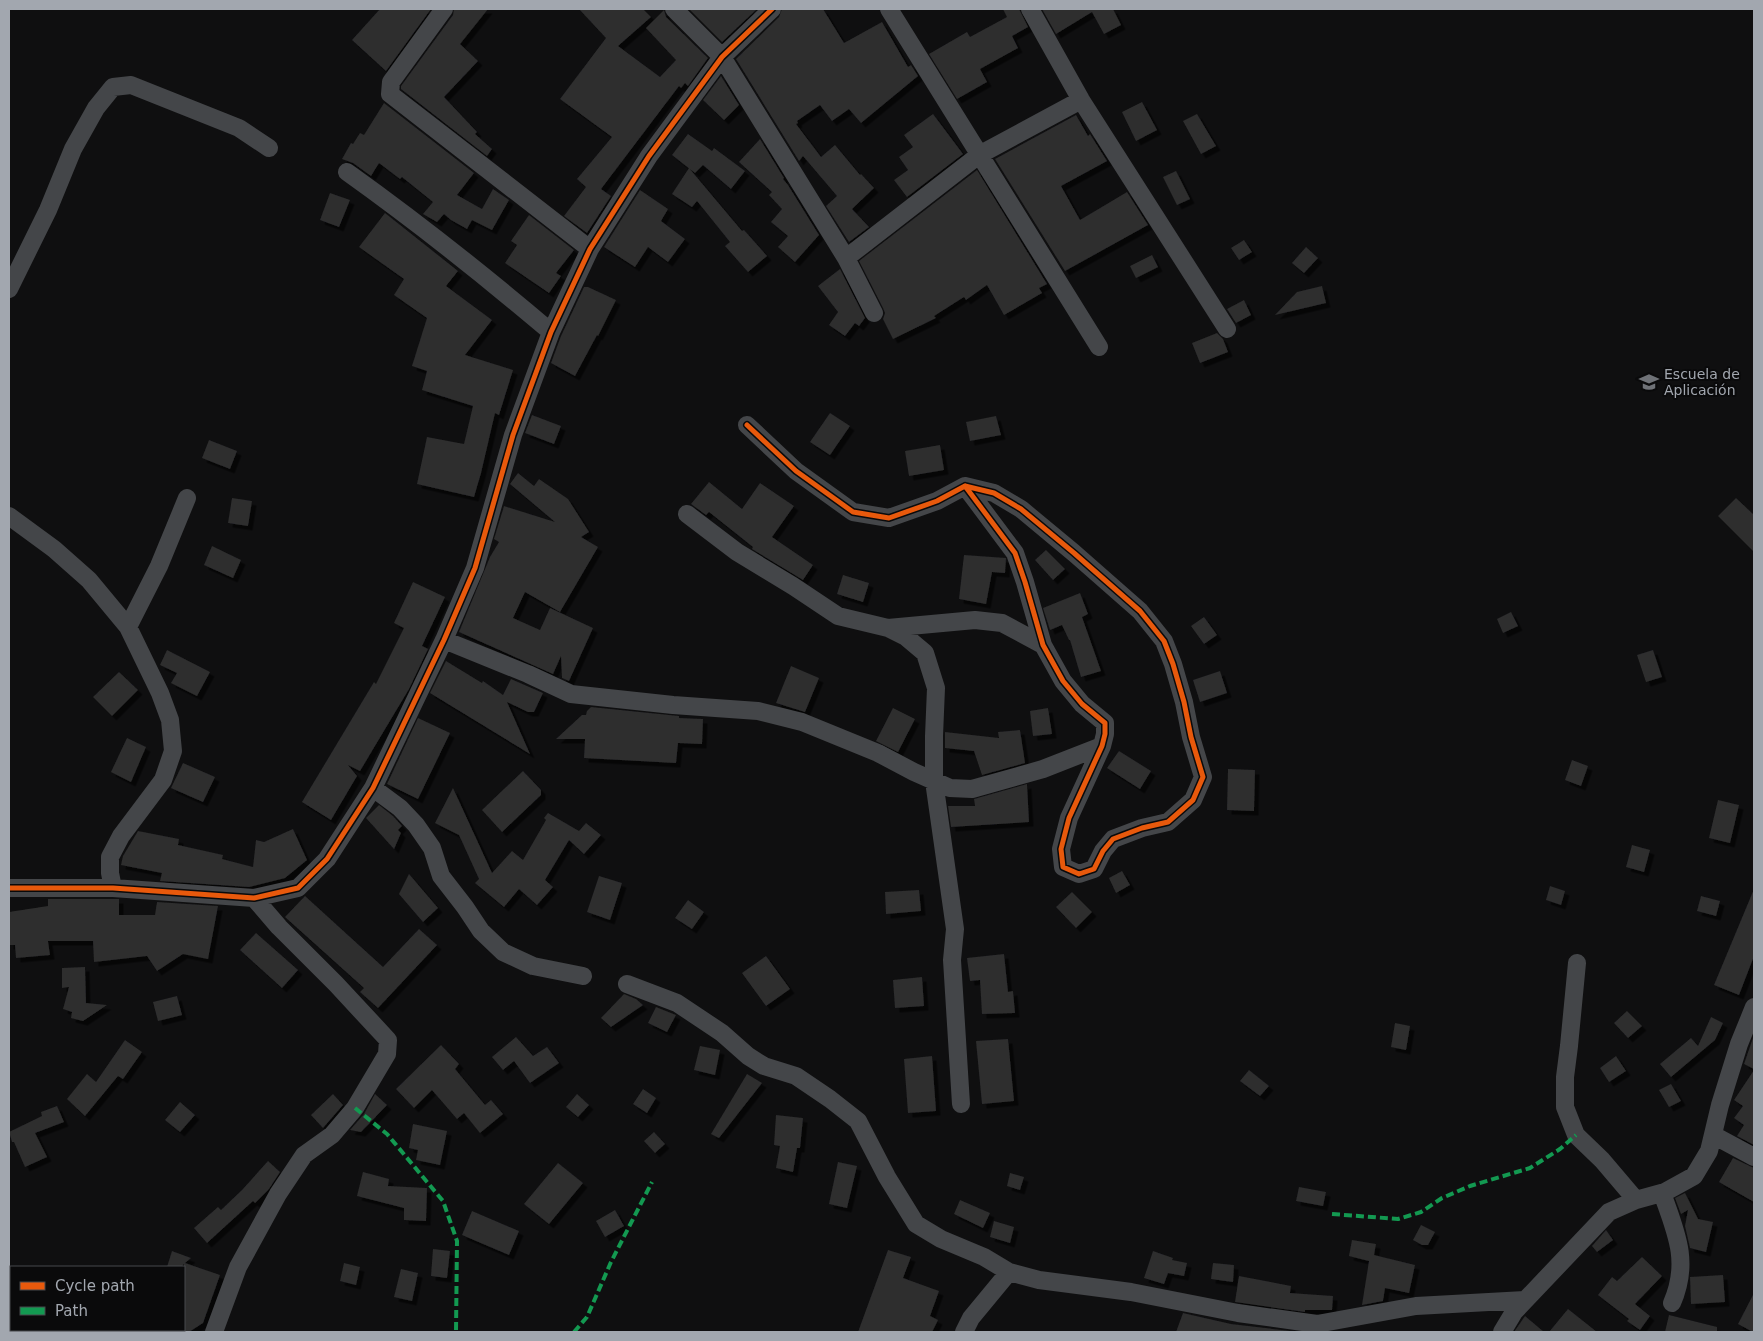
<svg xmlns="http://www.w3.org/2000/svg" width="1763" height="1341" viewBox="0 0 1763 1341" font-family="'DejaVu Sans',sans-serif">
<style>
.building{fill:#2d2d2e;filter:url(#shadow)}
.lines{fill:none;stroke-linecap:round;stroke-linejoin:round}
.minor{stroke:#444649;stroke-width:18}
.quiet{stroke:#139951;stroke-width:4;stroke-dasharray:8 4;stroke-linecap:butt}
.cycleway-casing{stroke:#0a0a0b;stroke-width:8}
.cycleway{stroke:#e8590c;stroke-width:5}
.labels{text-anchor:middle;stroke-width:4;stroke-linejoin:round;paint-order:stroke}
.poi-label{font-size:14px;fill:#a2a7af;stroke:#0a0a0b;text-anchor:start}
</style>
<defs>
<filter id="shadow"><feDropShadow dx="4.5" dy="4.5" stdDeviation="0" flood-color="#0009"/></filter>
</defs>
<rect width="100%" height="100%" fill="#0f0f10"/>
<path class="building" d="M380,9H431L386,71L352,40Z
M454,9H488L460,44L478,61L444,97L477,132L475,134L492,149L487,156L401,89V86L453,15Z
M579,9H643L651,17L618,46L660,77L676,60L646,28L664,10L666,17L708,58L688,86L685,83L681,88L679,86L601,189L611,196L587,233L564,216L586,187L577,179L612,137L560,99L606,38Z
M689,9H757L722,42Z
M782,9H823L844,43L882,22L908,67L911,65L918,76L861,123L849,109L832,121L820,105L797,121L798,123L796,124L821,157L835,145L860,175L861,174L874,188L852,209L869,227L849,242L826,206L837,196L803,156L799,161L736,59L779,17Z
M1003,9H1019L1028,27L1012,36L1018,48L980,69L987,82L957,99L929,54L967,32L970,37L1007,17Z
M1042,9H1113L1121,25L1104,34L1092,12L1056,34Z
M721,76L739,105L724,120L703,100Z
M1142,102L1157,130L1136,141L1122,112Z
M384,103L474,173L457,195L482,209L493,189L509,200L492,230L472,220L467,229L451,220L444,214L437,222L423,214L433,202L402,177L400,179L379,163L371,176L353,163L342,159L351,143L353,144L360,133L364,135Z
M933,114L963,154L907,197L894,180L908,170L899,157L913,147L904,135Z
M1197,114L1216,146L1201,154L1183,121Z
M1076,115L1088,136L1090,134L1107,161L1061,186L1080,220L1127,192L1148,225L1065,271L995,159Z
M688,134L712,151L714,148L745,171L731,189L703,165L695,173L672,155Z
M760,139L784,178L783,179L788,185L819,235L795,262L778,247L788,236L771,222L782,209L769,195L772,192L739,162Z
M689,168L742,231L744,230L767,256L748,272L725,246L730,242L697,201L692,207L672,194Z
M977,170L1047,284L1039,288L1042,293L1004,315L987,285L966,300L964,297L934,316L936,318L893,339L883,319L885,313L883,308L859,261Z
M1176,171L1190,199L1177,205L1163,177Z
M640,190L668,209L661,221L685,239L668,262L648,247L635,267L604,247Z
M330,193L350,200L339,227L320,220Z
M385,213L458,271L446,286L492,320L465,355L513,370L499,415L495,413L481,473L474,497L417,484L427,437L464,444L473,406L422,390L427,371L412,366L427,318L394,295L404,279L359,247Z
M529,215L574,250L556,273L561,276L549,293L505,263L517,245L511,241Z
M1244,240L1252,252L1239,260L1231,248Z
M1306,247L1318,258L1304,273L1292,263Z
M1152,255L1158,267L1136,278L1130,266Z
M840,269L865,318L859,326L855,323L845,336L829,325L838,312L818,286Z
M1322,286L1326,303L1275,315L1297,292Z
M584,287H588L616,300L598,336L597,335L575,376L551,363L561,336Z
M1244,300L1251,315L1236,323L1227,309Z
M1217,333L1223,339L1228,352L1200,363L1192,343Z
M830,413L850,426L830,455L810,442Z
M532,415L561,426L554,444L525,433Z
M996,416L1001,435L970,441L966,422Z
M209,440L237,451L230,469L202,458Z
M940,445L944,470L909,476L905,451Z
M518,473L534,486L539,479L568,499L589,532L581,537L598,547L560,612L525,592L513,618L540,630L550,608L593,628L569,681L562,678L561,656L553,674L459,632L490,557L499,542L494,539L504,506L555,522L510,484Z
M709,482L742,509L760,483L794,506L772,537L813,565L803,580L752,549L753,547L709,512L706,515L691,504Z
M232,498L252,501L248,526L228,523Z
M1736,498L1754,515V552L1718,516Z
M212,546L241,560L233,578L204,565Z
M1046,550L1065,569L1053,580L1035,560Z
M964,555L1006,558L1005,573L992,572L986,604L959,599Z
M843,575L869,583L863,602L837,594Z
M413,582L445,597L422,646L428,649L409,689L360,771L348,765L357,776L331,820L302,802L374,682L376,684L404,628L394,623Z
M1080,593L1088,614L1082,617L1101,671L1081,677L1070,640H1069L1062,625L1050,630L1043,608Z
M1511,612L1518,626L1503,633L1497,619Z
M1204,617L1217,635L1204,644L1191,626Z
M167,650L210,672L197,696L171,683L177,673L160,665Z
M1653,650L1662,677L1646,682L1637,655Z
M446,661L482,683L483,681L503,695L511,679L543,693L534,712H528L507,702L530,754L430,693Z
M791,666L819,678L805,712L776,703Z
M1220,671L1227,693L1200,702L1193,680Z
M119,672L138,690L112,716L93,697Z
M591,707L679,716V718L703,719L702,744L678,743L676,763L584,758L585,739H556L582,715H586L587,711Z
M893,708L915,719L898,752L876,741Z
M1048,708L1052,734L1033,736L1030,711Z
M418,718L450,733L418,799L387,784Z
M1020,730L1025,763L982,775L974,751L945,748V732L999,738L998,732Z
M127,738L146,747L131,782L111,772Z
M1119,751L1151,771L1140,789L1107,768Z
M1572,760L1588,766L1581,786L1565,780Z
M183,763L215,777L203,802L171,788Z
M1228,769L1255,770L1254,811L1227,810Z
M523,771L541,790V795L502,832L482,810Z
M1027,784L1029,822L951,827L948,806H975L974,799Z
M453,788L492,873L512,851L523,860L546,820L544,818L548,813L579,831L586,823L601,835L584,854L569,840L545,880L553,887L537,905L519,889L504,907L475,883L479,879L459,835L435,823Z
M1718,800L1739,805L1730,843L1709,838Z
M379,805L393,816L402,826L398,830L401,833L394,849L366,818Z
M293,829L307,860L285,878L249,887L160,881L162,873L121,865L123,856L138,831L179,839L178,845L223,855L222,859L253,867L256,840L264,842Z
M1632,845L1650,850L1644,872L1626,867Z
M1122,871L1130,885L1116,893L1109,878Z
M409,874L438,908L423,922L399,894Z
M599,876L622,883L610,920L587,912Z
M1550,886L1565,891L1561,905L1546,900Z
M1754,889V956L1739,995L1714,985Z
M919,890L921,911L886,914L885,892Z
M1072,892L1092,912L1076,928L1056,907Z
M305,896L383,967L419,929L437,945L378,1008L360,992L364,988L285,917Z
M1701,896L1720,901L1716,916L1697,911Z
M48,899H119V915H155L157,902L218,906L208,959L183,954L157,971L147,956L94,962L93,941H48L50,955L16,958L15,945H9V912L48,906Z
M688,900L704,912L692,929L675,918Z
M256,933L298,970L282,988L240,950Z
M1004,954L1008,992L1013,991L1015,1013L982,1014L980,980L970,981L967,958Z
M766,956L790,989L766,1006L742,973Z
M85,967L86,1003L107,1005L83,1021L71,1018L72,1012L63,1009L69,987L62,988V968Z
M922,977L924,1006L895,1008L893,980Z
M624,994L636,999L643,1005L611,1027L601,1018Z
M177,996L182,1015L158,1021L153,1002Z
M656,1007L676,1015L667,1032L648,1023Z
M1627,1011L1642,1026L1628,1038L1614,1023Z
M1711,1017L1723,1023L1715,1040L1671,1077L1660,1064L1691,1038L1698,1046Z
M1395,1023L1410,1026L1406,1050L1391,1047Z
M1754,1035V1069L1744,1064Z
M516,1037L533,1056L547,1047L559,1063L530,1083L514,1061L503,1070L492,1057Z
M1008,1039L1014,1101L982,1104L976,1041Z
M125,1040L142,1052L123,1079L118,1076L85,1116L67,1099L87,1074L96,1082Z
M441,1045L459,1064L455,1069L485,1105L491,1100L503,1114L480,1133L464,1113L457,1119L432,1090L414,1108L396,1089Z
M700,1046L720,1050L715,1075L694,1070Z
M932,1056L936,1111L908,1113L904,1059Z
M1616,1056L1626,1071L1609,1082L1600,1068Z
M1249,1070L1269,1086L1260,1096L1240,1081Z
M1754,1070V1145L1737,1136L1744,1125L1734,1118L1743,1106L1734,1100Z
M747,1074L762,1083L719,1138L711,1134Z
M1671,1084L1681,1101L1669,1107L1659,1090Z
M643,1089L656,1098L647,1113L633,1104Z
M333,1094L343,1105L323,1128L311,1115Z
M375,1094L387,1105L361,1132L350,1130L364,1114Z
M577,1094L589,1105L578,1117L566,1107Z
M180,1102L195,1115L180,1132L165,1120Z
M57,1106L64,1122L35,1133L47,1157L25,1167L14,1142H12L9,1132L42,1116L41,1112Z
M776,1115L803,1118L800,1148H797L793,1172L776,1168L780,1146L774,1145Z
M413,1124L447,1131L440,1165L416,1160L418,1150L409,1148Z
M654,1132L665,1144L655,1153L644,1141Z
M1733,1158L1754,1168V1202L1719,1182Z
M268,1161L280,1172L269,1189L255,1203L253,1201L207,1243L194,1228L218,1207L221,1210L242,1190Z
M838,1162L857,1166L847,1208L829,1204Z
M558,1163L583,1183L549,1224L524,1204Z
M363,1172L389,1179L388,1186L427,1188L426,1221L404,1220V1208L357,1196Z
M1010,1173L1024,1177L1020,1190L1007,1186Z
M1299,1187L1326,1192L1323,1206L1296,1201Z
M1685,1193L1698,1219L1713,1222L1706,1252L1690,1248L1685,1226L1688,1210L1681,1214L1675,1198Z
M960,1200L990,1213L983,1228L954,1214Z
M615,1210L624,1226L605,1237L596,1221Z
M472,1211L519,1231L509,1255L462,1235Z
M994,1221L1014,1227L1010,1243L990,1237Z
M1421,1225L1435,1232L1428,1245H1422L1413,1240Z
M1606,1230L1613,1240L1597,1252L1592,1246Z
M1352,1240L1376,1244L1374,1255L1415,1265L1409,1293L1385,1288L1383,1301L1362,1305L1369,1261L1349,1256Z
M433,1249L450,1251L447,1278L431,1276Z
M888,1250L911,1257L903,1278L939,1291L930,1316L938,1320L932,1332H858Z
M172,1251L191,1258L185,1263L220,1275L203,1323L189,1332H184V1264L181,1267H167Z
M1153,1251L1173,1258L1172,1260L1187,1263L1184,1276L1168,1273L1164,1284L1144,1278Z
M1642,1257L1662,1276L1635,1304L1650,1316L1640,1330L1627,1321L1629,1319L1598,1295L1612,1277L1617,1281Z
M344,1263L360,1267L356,1285L340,1281Z
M1213,1263L1234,1265L1233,1282L1211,1279Z
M401,1269L418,1273L412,1301L394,1297Z
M1723,1275L1725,1302L1691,1304L1690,1277Z
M1239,1276L1291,1286L1290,1293L1333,1296L1332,1310H1305V1312L1235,1302Z
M1754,1293V1332H1753L1738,1324Z
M1568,1309L1597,1332H1549Z
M1183,1313L1231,1324L1299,1332H1176Z
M1669,1315L1717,1327V1332H1665Z
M1525,1316L1544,1332H1514Z"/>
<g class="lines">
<path class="minor" d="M444,9L391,82L390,94L590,249
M674,9L722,57L846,258L874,313
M889,9L1099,347
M1030,9L1081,100L1227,329
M347,172C417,222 485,276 551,332
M846,258L979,155L1081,100
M9,289L48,210L73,149L96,108L113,87L131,85L239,128L269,148
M747,425L796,471L853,512L889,518L937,501L965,486L994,493L1021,509L1074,553L1140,611L1164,641L1173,664L1184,702L1191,737L1203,777L1193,800L1168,822L1142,828L1113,839L1103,851L1094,869L1079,874L1063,867L1061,849L1069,818L1102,746L1105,734V723L1082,704L1063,681L1043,645L1025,582L1015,553L965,486
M687,514L737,552L793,586L838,616L888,628L906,637L925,653L936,688L934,736V781L955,929L952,960L961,1104
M9,516L54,549L89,580L128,627L160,693L170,720L173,751L163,780L121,836L110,857V873L113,888
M128,627L159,566L187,498
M888,628L975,620L1002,623L1043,645
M444,640L528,674L571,694L673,705L758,711L802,722L878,753L914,772L950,788L972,789L1043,769L1102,746
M373,788L400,808L416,825L432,848L441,876L465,907L481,931L503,952L533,966L583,976
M9,888H113L254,898L298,888L327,859L373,788L444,640L475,568L513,435L551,332L590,249L649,156L722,57L772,9
M1577,963L1569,1046L1565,1077V1107L1576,1135L1602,1160L1636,1200
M627,984L677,1003L722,1033L748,1056L764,1066L796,1076L830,1099L858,1121L887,1177L916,1224L941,1239L984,1257L1009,1272
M1713,1135L1754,1157
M1662,1193C1676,1232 1690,1262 1672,1303
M214,1332L238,1267L278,1194L304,1155L332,1135L355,1108L387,1054L388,1040L336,984L279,927L254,898
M964,1332L971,1318L1009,1272L1039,1280L1131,1292L1238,1313L1317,1324L1416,1306L1525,1300
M1502,1332L1514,1312L1609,1212L1636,1200L1665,1192L1694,1176L1709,1151L1720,1105L1739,1044L1754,1007"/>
<path class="quiet" d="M355,1108L387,1134L443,1201L457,1241L456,1332
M1332,1214L1398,1219L1421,1212L1442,1198L1470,1186L1530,1168L1560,1149L1576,1135
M574,1332L587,1317L611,1262L652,1182"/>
<defs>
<path id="cycleway" d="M747,425L796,471L853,512L889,518L937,501L965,486L994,493L1021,509L1074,553L1140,611L1164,641L1173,664L1184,702L1191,737L1203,777L1193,800L1168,822L1142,828L1113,839L1103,851L1094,869L1079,874L1063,867L1061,849L1069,818L1102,746L1105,734V723L1082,704L1063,681L1043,645L1025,582L1015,553L965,486
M9,888H113L254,898L298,888L327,859L373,788L444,640L475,568L513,435L551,332L590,249L649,156L722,57L772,9"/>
</defs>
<use href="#cycleway" class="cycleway-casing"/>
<use href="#cycleway" class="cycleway"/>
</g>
<defs>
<symbol id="school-bare" viewBox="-9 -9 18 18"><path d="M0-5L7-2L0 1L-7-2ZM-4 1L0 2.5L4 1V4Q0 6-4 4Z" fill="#6f7277" stroke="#0a0a0b" stroke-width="2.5" paint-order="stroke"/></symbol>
</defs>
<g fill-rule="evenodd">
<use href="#school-bare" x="1635" y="368" width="28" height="28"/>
</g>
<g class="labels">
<g class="poi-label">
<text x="1664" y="379">Escuela de<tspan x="1664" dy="16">Aplicación</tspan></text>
</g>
</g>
<rect width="1763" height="1341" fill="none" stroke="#a2a7af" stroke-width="20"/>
<rect x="10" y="1266" width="175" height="65" fill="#0a0a0b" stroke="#47494d"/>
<rect x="20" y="1282" width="25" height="8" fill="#e8590c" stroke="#47494d"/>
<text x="55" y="1291" font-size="15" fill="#a2a7af">Cycle path</text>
<rect x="20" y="1307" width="25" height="8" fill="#139951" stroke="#47494d"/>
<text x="55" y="1316" font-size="15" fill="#a2a7af">Path</text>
</svg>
